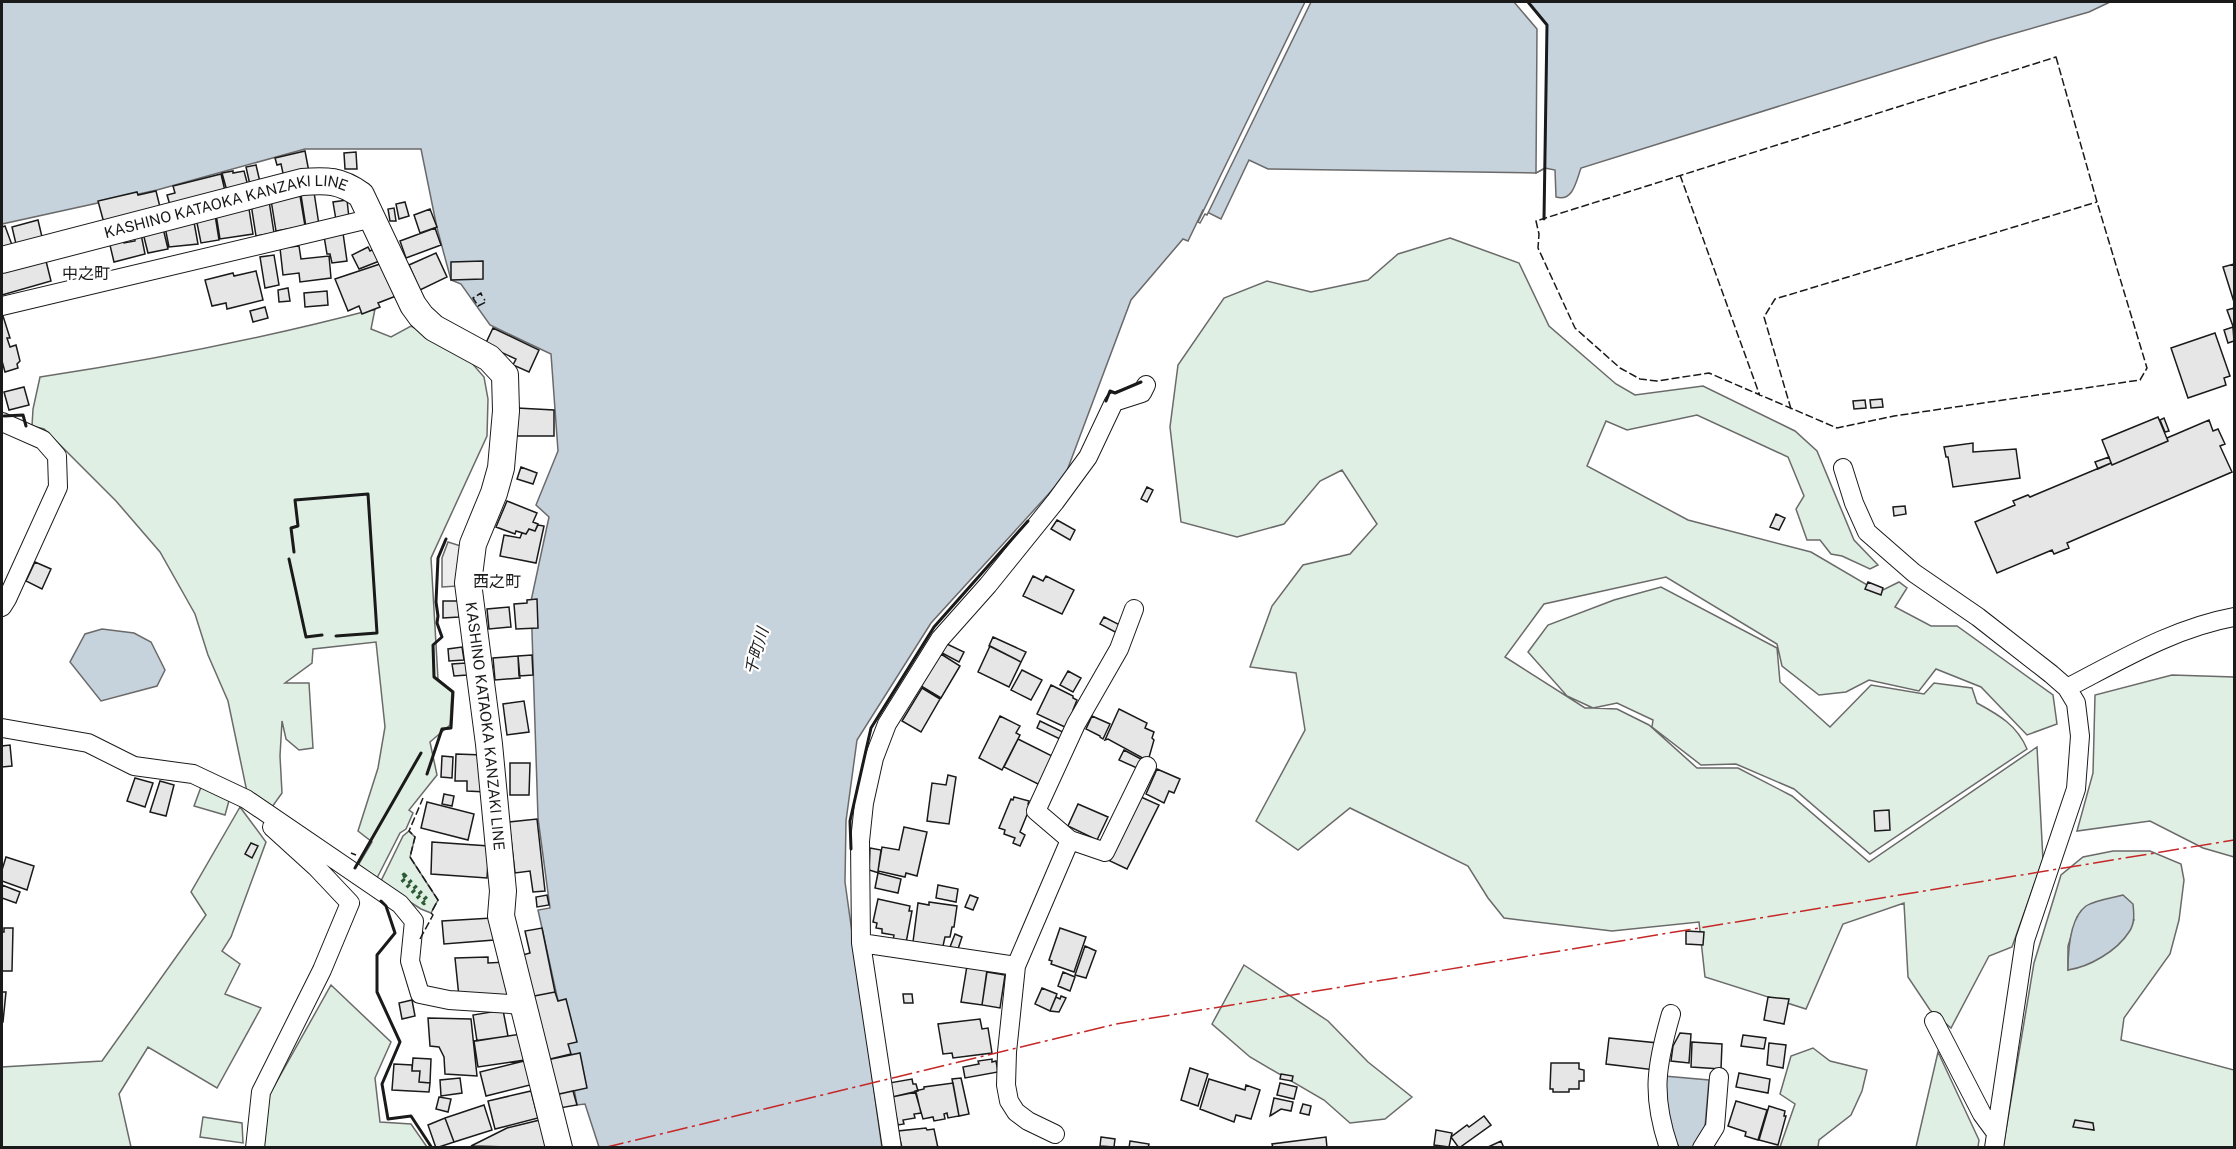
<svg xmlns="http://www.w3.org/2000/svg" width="2236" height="1149" viewBox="0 0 2236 1149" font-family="'Public Sans','Noto Sans JP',sans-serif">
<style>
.green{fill:#e0efe3;stroke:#6a6a6a;stroke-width:1.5;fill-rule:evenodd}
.parking{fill:#ededed;stroke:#6a6a6a;stroke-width:1.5}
.water{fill:#c6d2dc;stroke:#6a6a6a;stroke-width:1.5}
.pier{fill:#fff;stroke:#6a6a6a;stroke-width:1.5}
.building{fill:#e6e6e6;stroke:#1a1a1a;stroke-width:1.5}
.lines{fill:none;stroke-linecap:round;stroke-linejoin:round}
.street-casing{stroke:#1a1a1a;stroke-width:20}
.secondary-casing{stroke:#1a1a1a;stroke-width:28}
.street{stroke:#fff;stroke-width:18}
.secondary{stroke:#fff;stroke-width:26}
.hedge{stroke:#2b5a34;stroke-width:4.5;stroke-dasharray:3 4.5;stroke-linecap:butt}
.fence{stroke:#1a1a1a;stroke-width:1.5;stroke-dasharray:8 3;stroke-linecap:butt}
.wall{stroke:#1a1a1a;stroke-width:3}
.power{stroke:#c62828;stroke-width:1.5;stroke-dasharray:21 4.5 3 4.5;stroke-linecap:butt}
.labels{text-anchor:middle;stroke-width:4.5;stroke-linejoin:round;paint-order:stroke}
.street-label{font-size:15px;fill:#1a1a1a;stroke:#fff}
.neighbourhood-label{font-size:16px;fill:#1a1a1a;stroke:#fff}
.water-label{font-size:16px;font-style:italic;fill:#1a1a1a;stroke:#fff}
</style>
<rect width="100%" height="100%" fill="#fff"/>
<path class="green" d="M1450,238L1519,263L1549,326L1616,384L1635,395L1703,386L1795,431L1817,451L1854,540L1878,565L1870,569L1842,556L1831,554L1820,540H1807L1796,509L1804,496L1788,457L1697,415L1627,430L1606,421L1587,466L1688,520L1811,552L1879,592L1899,582L1907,588L1895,607L1931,626H1957L2053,695L2057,724L2027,735L1981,687L1936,669L1919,691L1869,680L1846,692L1819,695L1782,666L1777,644L1666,577L1544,604L1505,657L1585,708H1593L1567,696L1528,652L1548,625L1614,600L1661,587L1777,648L1780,682L1830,727L1871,685L1924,694L1934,683L1972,688L1977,703C1999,715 2017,725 2027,749L1870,854L1794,789L1736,764L1701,765L1652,727L1653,720L1617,703L1593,708L1617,709L1649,725L1697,768H1738L1792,796L1869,862L2037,747L2043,860L2012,947L1989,956L1951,1028L1930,1010L1908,977L1904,903L1843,924L1806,1009L1705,977L1699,922L1612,931L1504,918L1488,898L1468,866L1350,808L1298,850L1256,821L1305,730L1296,673L1250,667L1272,606L1303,565L1350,554L1377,524L1342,470L1320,481L1284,524L1237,537L1181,522L1170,427L1178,365L1224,298L1267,281L1311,292L1368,280L1398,254Z
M375,309L371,329L391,337L411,326L464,354L484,377L488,399L487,436L431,558L438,679L452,691L450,725L430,742L437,775L409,810L413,813L406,829L400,833L376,880L357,867L372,842L358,831L378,768L385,727L376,642L313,649L312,663L285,683H309L313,748L299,750L286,739L282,721L280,756L282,793L272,807L247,792L228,701L208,655L195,614L160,552L116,501L44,429L32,426L33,409L40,377C153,360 265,338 375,309Z
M2172,675L2234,677V857L2203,848L2150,821L2077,831L2093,773L2095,695Z
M201,787L230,797L225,815L194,806Z
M240,807L266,842L231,937L222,951L240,964L225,994L261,1008L217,1088L148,1047L119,1094L131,1147L2,1148V1067L102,1061L206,915L191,892Z
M409,831L415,837L410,857L438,900L431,913L421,909L380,883L403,836Z
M2113,851H2150L2181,864L2184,880L2179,920L2170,954L2124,1018L2121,1040L2234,1070V1147L2003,1148L2034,963L2061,875L2083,857ZM2077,917L2134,920C2123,948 2094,957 2068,970V946Z
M1244,965L1328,1021L1368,1062L1412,1097L1385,1119L1350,1123L1324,1100L1250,1057L1212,1024Z
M331,985L391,1042L375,1078L380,1122L411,1124L427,1147L264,1148L267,1099Z
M1813,1048L1830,1061L1867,1070L1862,1091L1851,1115L1819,1140L1818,1147H1780L1795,1104L1780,1094L1791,1056Z
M1938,1052L1979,1140L1978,1147H1916Z
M203,1117L242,1123L243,1143L200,1137Z"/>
<path class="parking" d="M448,542L464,547L458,586L442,587V558Z"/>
<path class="water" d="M2,2H2110L2089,12L1991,40L1581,168C1576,182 1573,202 1556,197L1555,170L1545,168L1536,173L1268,169L1249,160L1221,219L1203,210L1188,241L1183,239L1131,300L1065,476L931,623L857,740L846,821L845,882L882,1148L599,1147L585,1104L577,1105L558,1001L538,910L550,908L538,818L531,601L549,517L536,505L558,451L551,354L490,325L461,284L451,280L437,228L421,149H305L157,190L2,224Z
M102,629L134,633L151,642L165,670L157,686L101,701L70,662L85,634Z
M2123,895L2133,904C2134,913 2135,924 2129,932C2117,951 2089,967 2068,970C2068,952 2070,918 2086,906C2095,900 2112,898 2123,895Z
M1664,1076L1709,1080L1705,1127L1694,1147H1679C1667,1126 1667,1100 1664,1076Z"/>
<path class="pier" d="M1305,2H1311L1207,215L1205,214L1200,223L1198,222Z
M1514,2H1528L1547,25L1545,168L1536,173L1537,29Z"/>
<path class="building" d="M305,151L309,172L284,178L281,164L277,165L275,158Z
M356,152L357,169H345L344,153Z
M256,165L260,182L250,185L246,167Z
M233,171V173L244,171L248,186L227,191L222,173Z
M221,174L225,191L170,205L167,195L175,193L173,186Z
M156,191L160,207L104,223L98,201L137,192L138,195Z
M314,192L319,225L306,227L301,195Z
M300,196L305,226L276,231L271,200Z
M347,200L349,218L336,220L333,202Z
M269,201L274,233L256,236L251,204Z
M405,202L409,216L399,219L396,204Z
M394,208L396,221H390L388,209Z
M249,209L253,234L220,239L216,214Z
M430,209L437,227L420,233L414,215Z
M215,215L219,240L201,243L196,218Z
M38,220L42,237L16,244L12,227Z
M194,222L198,244L169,247L165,227Z
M5,226L12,245L2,249V227Z
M163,228L168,249L148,253L143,233Z
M435,228L441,245L406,258L400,241Z
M343,233L347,261L332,263L330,254H327L324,236Z
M141,234L145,254L114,262L109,241L122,238L124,243L135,241L134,235Z
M299,246L301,259L329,256L331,278L300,282L299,273L283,275L280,248Z
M368,247L370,251L376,248L382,260L359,269L352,255Z
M436,253L447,277L420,290L409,265Z
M274,255L279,285L265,288L260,257Z
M45,257L51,281L2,295V269Z
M483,261V279L451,280V262Z
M383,263L396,296L378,303L380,307L362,314L359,306L348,311L335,279Z
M2234,264V302L2223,267Z
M256,271L263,300L227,309L226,303L212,306L205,280L233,273L234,276Z
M288,288L290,301L279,302L278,290Z
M327,291L328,305L305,307L304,293Z
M265,307L268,318L253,322L250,311Z
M2234,308V329L2227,310Z
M2,316H3L10,338H7L10,347L16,345L20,361L17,364L18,368L5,372L2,361Z
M2233,327L2234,341L2228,343L2224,330Z
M493,328L539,350L529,372L513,365L516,359L485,345Z
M2215,333L2230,376L2224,378L2226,385L2188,398L2171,348Z
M24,387L29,405L9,410L4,392Z
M1882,399L1883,407L1871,408L1870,400Z
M1865,400L1866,408L1854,409L1853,401Z
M517,408L554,410V436H516Z
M2158,417L2168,441L2112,465L2102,440Z
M2164,418L2169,431L2165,432L2160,420Z
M2209,420L2213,431L2218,429L2225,444L2220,446L2232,472L2067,543L2069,548L2054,554L2052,550L1997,573L1975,522L2015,505L2013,501L2028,495L2030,497L2111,463L2112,465L2168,441L2167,438Z
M1973,443V452L2016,449L2020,478L1953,487L1948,457H1946L1944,447Z
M2109,457L2111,463L2098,469L2095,462Z
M521,467L537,473L533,484L517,479Z
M1147,487L1153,490L1147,502L1141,499Z
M507,501L537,513L533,522L538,524L535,531L529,529L526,534L516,531L515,534L496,527Z
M1905,506L1906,514L1894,516L1893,507Z
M1776,514L1785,518L1779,530L1770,527Z
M1057,520L1075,530L1070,540L1051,529Z
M538,525L544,526L536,563L500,556L504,535L520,538L522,533L526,534L529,529L535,531Z
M35,562L51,569L42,589L26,581Z
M1033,576L1043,581L1046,576L1074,590L1062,614L1023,596Z
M1868,582L1883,588L1881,595L1865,589Z
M537,599L538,628L516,629L514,604L527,603V600Z
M443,601H458L459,617L443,618Z
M509,607L511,627L489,629L487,609Z
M1104,617L1120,625L1117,633L1100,624Z
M993,637L1026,652L1021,662L989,646Z
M947,644L964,652L959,662L942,653Z
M990,646L1021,662L1009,687L978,672Z
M462,647L464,660L449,661L448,649Z
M941,654L960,666L941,698L921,686Z
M532,655L533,675L519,676L518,656Z
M518,656L520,678L495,680L493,658Z
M466,663L467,675L454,676L452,664Z
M1022,670L1042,680L1031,700L1011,690Z
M1068,671L1081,678L1073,692L1060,685Z
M1051,685L1073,696V698L1077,700L1073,710L1076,712L1067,728L1037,714Z
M922,688L940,699L921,732L902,721Z
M524,701L529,732L507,735L503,704Z
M1119,709L1147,723L1145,728L1154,732L1152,738L1154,740L1148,761L1108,739L1105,740Z
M1000,716L1020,726L1016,733L1020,735L1002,770L979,758Z
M1092,716L1110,724L1103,739L1100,737V736L1086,729Z
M1040,721L1067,734L1064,741L1037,728Z
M1018,739L1054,757L1040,785L1004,767Z
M10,745L12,766L2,767V746Z
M1124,750L1141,759L1137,768L1119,760Z
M456,754L483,755L486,792L467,791V781H455Z
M442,756L453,757L452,778L441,777Z
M510,763H530L529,795H510Z
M1157,769L1180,779L1174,793L1169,791L1164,803L1146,794Z
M948,775L956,777L949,824L927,821L932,783L946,785Z
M135,778L153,783L145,807L127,801Z
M160,781L174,785L166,816L150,812Z
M444,794L454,796L452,806L442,804Z
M1014,797L1029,801L1028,804L1031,805L1020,832L1025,835L1020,846L1013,843L1015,838L1004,834L1005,830L999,828L1011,799L1013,800Z
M1141,797L1159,805L1127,869L1110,861Z
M427,802L474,814L468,840L421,828Z
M1078,804L1108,817L1097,840L1068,826Z
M1889,810L1890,830L1875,831L1874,811Z
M537,819L545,891L533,892L530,871L515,873L509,822Z
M904,827L927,832L917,876L906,873L905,877L878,871L882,847L899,850Z
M432,842L489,846L487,878L431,874Z
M251,843L258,846L252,858L245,854Z
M870,848L881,850L878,871L879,873L869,870Z
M6,857L34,866L27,890L2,881V870Z
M878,873L901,879L898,893L875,888Z
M2,885L20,892L16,903L2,898Z
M938,885L958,889L956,902L936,898Z
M547,895L549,905L537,907L536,897Z
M970,895L978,898L973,910L965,907Z
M878,899L910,906L909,911H912L906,943L893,940L894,935L882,933V929L876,928L877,923L873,922Z
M929,902L957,906L954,927H952L950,937H945L943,946L913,942L918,903L929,905Z
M492,918L494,940L444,944L442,921Z
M4,928H13L12,971H2V932H4Z
M542,928L555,992L529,997L519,956L530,953L525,931Z
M1060,928L1086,937L1074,972L1051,964L1052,961L1049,960Z
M1686,931L1704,932L1703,945L1686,944Z
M955,934L962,937L958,949L950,947Z
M1085,946L1096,951L1086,978L1075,975Z
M488,957V963L506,962L509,997H459L455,958Z
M967,966L987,970L982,1005L961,1002Z
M987,972L1005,975L1000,1008L982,1005Z
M1063,972L1075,977L1070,991L1058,986Z
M1042,988L1057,994L1050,1011L1035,1004Z
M2,992H6L3,1022H2Z
M555,992L558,1001L566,999L577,1042L568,1044L571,1054L542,1061L529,997Z
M903,994H912L913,1003H904Z
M1061,996L1066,998L1059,1012L1050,1011L1056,997L1060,999Z
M1768,997L1789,999L1784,1024L1764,1020Z
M412,1000L415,1016L402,1019L399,1003Z
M503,1010L508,1036L477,1041L473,1015Z
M428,1018L471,1019L477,1076L445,1074L444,1057L439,1047L430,1046Z
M980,1019L982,1029L988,1028L992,1053L953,1058L952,1053L943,1054L938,1024Z
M1680,1033L1691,1034L1689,1063L1671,1061L1673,1046Z
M521,1034L525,1060L478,1067L474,1041Z
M1743,1035L1766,1038L1764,1049L1741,1046Z
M1609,1038L1658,1043L1655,1070L1606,1064Z
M1692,1042L1722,1044L1721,1069L1691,1067Z
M1769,1043L1786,1045L1783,1068L1767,1065Z
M580,1053L587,1088L550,1096L542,1061Z
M413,1058L431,1059L430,1083L419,1082L420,1071H412Z
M992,1059V1062L996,1061L998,1072L965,1078L963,1067L979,1064L978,1061Z
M528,1060L534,1084L486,1096L480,1072Z
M1551,1063H1579V1069L1584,1070V1081H1579V1089H1569V1092H1553V1089H1550Z
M394,1064L412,1065V1071H420L419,1082L430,1083L429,1092L392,1090Z
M1190,1068L1208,1074L1198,1106L1181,1100Z
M1739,1073L1770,1079L1768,1093L1736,1087Z
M1281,1074L1293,1076L1292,1081L1280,1079Z
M460,1078L462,1093L441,1096L440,1080Z
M961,1078L969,1114L959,1116L952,1079Z
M912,1079L913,1084H916L918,1091L892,1097L889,1083Z
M1209,1079L1245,1090L1246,1085L1260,1090L1251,1119L1236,1115L1234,1122L1200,1109Z
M953,1083L959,1116L948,1118L947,1113L944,1114L945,1119L934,1121L933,1117L923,1119L915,1091L924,1089V1087Z
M1280,1083L1297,1087L1294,1099L1277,1095Z
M531,1091L538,1118L495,1129L488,1101Z
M573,1091L577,1105L554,1109L550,1096Z
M916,1092L921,1113L914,1114L915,1118L903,1120L904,1124L898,1125L892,1097Z
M439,1097L451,1099L448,1112L436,1109Z
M1274,1098L1293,1102L1291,1111L1281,1109L1270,1116Z
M1736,1101L1767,1110L1758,1140L1745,1136L1746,1132L1728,1126Z
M1303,1104L1311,1106L1309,1115L1300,1113Z
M484,1105L492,1130L454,1142L445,1118Z
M1769,1106L1785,1111L1784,1116H1786L1778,1145L1759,1140Z
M1484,1116L1491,1125L1459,1148L1451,1137L1467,1125L1469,1127Z
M445,1118L454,1142L436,1148L428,1125Z
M544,1119L552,1148L471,1146L507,1128Z
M2075,1120L2093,1123L2094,1130L2073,1127Z
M926,1128L927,1130L934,1129L938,1148H902L898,1131Z
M1436,1130L1452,1133L1449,1147L1434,1145Z
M1101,1137L1115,1139L1114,1147L1100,1146Z
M1326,1137L1327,1148H1273L1272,1144Z
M1130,1141L1149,1144L1148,1148H1129Z
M1501,1141L1504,1148H1486Z"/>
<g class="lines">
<defs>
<path id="street" d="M2,306L373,218
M2,422L43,440L57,456L58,487L7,599L2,607
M1843,468L1854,503L1867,532L1914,573L1978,617L2051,674L2067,688L2076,703L2080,736L2076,789L2025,940L1994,1148
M1134,609L1119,649L1076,724L1036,811L1070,840L1105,852L1147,766
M2067,688C2121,660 2174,628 2234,617
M2,728L88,743L134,766L193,774L246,799L400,904L414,921L410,961L420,994L449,1000L524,1005
M861,943L1016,966
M1934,1021L1982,1114L1996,1133
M1055,1134L1028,1121L1016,1112L1009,1101L1006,1085L1007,1052L1016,966L1070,840
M255,1148L261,1092L322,970L350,903L316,867L272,827
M892,1148L861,943L860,841L864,803L874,758L887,724L940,639L988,585L1055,502L1088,457L1114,402L1142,393L1146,385
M1669,1148C1651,1095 1656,1066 1671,1014
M1702,1148L1715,1127L1719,1077"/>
<g id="secondary">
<path id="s1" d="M2,260L302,182C327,180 340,180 361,195L413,305L421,316L434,328L489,358L505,375L506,411L501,468L494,493L473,544L468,583L489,744L503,891L501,916L559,1148"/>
</g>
</defs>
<use href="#street" class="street-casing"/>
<use href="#secondary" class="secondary-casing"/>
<use href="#street" class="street"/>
<use href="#secondary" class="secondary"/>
<path class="hedge" d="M404,875L427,900L424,903L401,878Z"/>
<path class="fence" d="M2056,57L2097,202L2147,368L2140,380L1894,416L1837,428L1709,373L1657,381L1640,379L1620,368L1575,328L1538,248L1539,234L1536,221Z
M1680,175L1760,396
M482,296L481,293L473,298L478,306L486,302L484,299
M1791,409L1764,317L1775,299L2097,202
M351,853L356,855
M420,939L433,915L431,913L438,900L410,857L415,837L409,831L423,798"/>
<path class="wall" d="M1528,2L1547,25L1544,219
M1106,401L1110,391L1115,393L1141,382
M4,416L23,415L26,426
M294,552L291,528L298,526L295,500L368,494L377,633L336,636
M289,559L306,637L322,635
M427,774L442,729L451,728L453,692L434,677L433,645L442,637L437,623L438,616L436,602L438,558L446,539
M851,849L850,821L871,728L934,627L1028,521
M355,868L421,753
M381,901L386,906L395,933L377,955V992L400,1042L382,1084L388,1119L411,1116L432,1148"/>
<path class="power" d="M603,1148L1116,1024L2234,840"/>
</g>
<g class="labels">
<g class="street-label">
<text dy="5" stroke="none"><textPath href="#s1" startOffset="231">KASHINO KATAOKA KANZAKI LINE</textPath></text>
<text dy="5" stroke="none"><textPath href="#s1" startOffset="969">KASHINO KATAOKA KANZAKI LINE</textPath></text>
</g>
<g class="neighbourhood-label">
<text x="86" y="279">中之町</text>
<text x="497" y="587">西之町</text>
</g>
<g class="water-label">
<text transform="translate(756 651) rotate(-74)" y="6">千町川</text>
</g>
</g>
<rect width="2236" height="1149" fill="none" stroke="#1a1a1a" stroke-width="6"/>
</svg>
